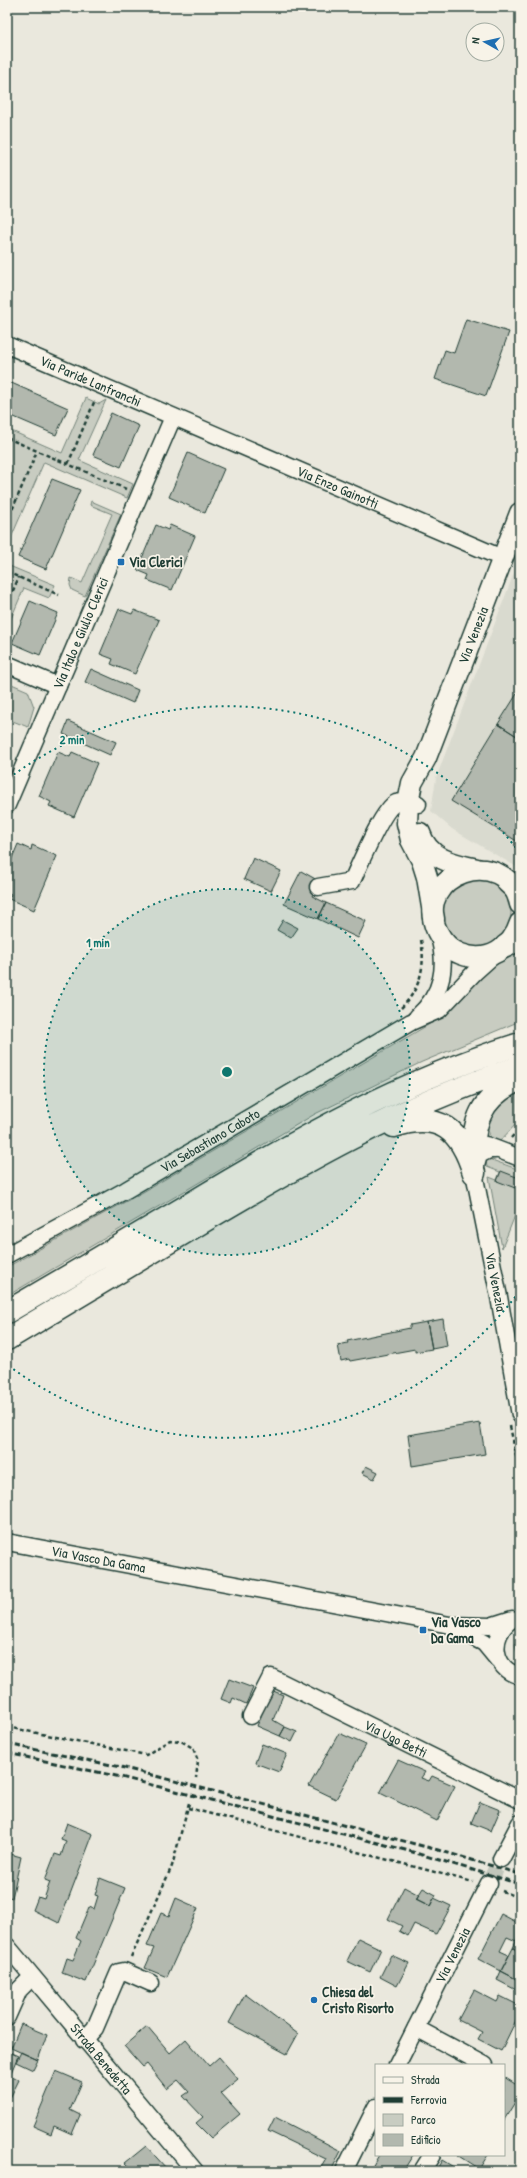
<svg xmlns="http://www.w3.org/2000/svg" width="527" height="2178" viewBox="0 0 527 2178" font-family="'Patrick Hand',sans-serif">
<style>
.built{fill:#d9dacf}
.green{fill:#c8ccc1;stroke:#74847a}
.building{fill:#b2b8ae;stroke:#1f3d34}
.lines{fill:none;stroke-linecap:round;stroke-linejoin:round}
.minor-tunnel{stroke:#c1c6bb;stroke-width:16;stroke-dasharray:16 8;stroke-linecap:butt}
.minor-casing{stroke:#1f3d34;stroke-width:19}
.major-casing{stroke:#1f3d34;stroke-width:23}
.highway-casing{stroke:#1f3d34;stroke-width:25}
.path{stroke:#1f3d34;stroke-width:2.5;stroke-dasharray:4 3;stroke-linecap:butt}
.minor{stroke:#f7f3e8;stroke-width:16}
.major{stroke:#f7f3e8;stroke-width:20}
.highway{stroke:#f7f3e8;stroke-width:22}
.rail{stroke:#1f3d34;stroke-width:3;stroke-dasharray:6 3;stroke-linecap:butt}
.ring{fill:none;stroke:#0f766e;stroke-width:2;stroke-dasharray:2 4}
.poi-dot{fill:#1f6fb2;stroke:#f7f3e8;stroke-width:1.5}
.labels{text-anchor:middle;stroke-width:3.5;stroke-linejoin:round;paint-order:stroke}
.street-label{font-size:14px;fill:#1f3d34;stroke:#f7f3e8}
.poi-label{font-size:14px;font-weight:bold;fill:#1f3d34;stroke:#f7f3e8;text-anchor:start}
.centre{fill:#0f766e;stroke:#f7f3e8;stroke-width:2}
.ring-label{font-size:12px;text-anchor:middle;font-weight:bold;fill:#0f766e;stroke:#f7f3e8;stroke-width:3.5;stroke-linejoin:round;paint-order:stroke}
</style>
<rect width="100%" height="100%" fill="#eae8dd"/>
<filter id="ink" filterUnits="userSpaceOnUse"><feTurbulence type="fractalNoise" baseFrequency=".025" numOctaves="2"/><feDisplacementMap in="SourceGraphic" scale="8" xChannelSelector="R" yChannelSelector="G"/><feConvolveMatrix kernelMatrix="1 2 1 2 8 2 1 2 1" color-interpolation-filters="sRGB"/></filter>
<g filter="url(#ink)">
<path class="built" d="M520,557V869L452,829L431,811L436,778Z"/>
<path class="green" d="M86,398L99,404L106,400L79,460L133,484L127,498L44,462L7,547V429L62,453Z
M91,501L121,514L85,596L72,590L70,585L71,578L82,583L112,514L90,505Z
M7,565L55,585L49,598L24,588L7,628Z
M7,682L28,691L34,707L28,727L10,720L7,727Z
M443 913a34 34 0 1 1 68 0a34 34 0 1 1-68 0Z
M520,947V1021L422,1062L315,1114L7,1296V1267L143,1192L433,1022L484,971Z
M520,1092V1120L497,1144L491,1140L486,1123L499,1101Z
M489,1159L520,1170V1203L502,1248L489,1177L497,1180L500,1172L487,1167L486,1161Z
M520,1636V1656L517,1653L515,1645Z"/>
<path class="building" d="M466,319L509,332L486,396L435,379L445,350L454,353Z
M7,381L68,408L56,435L7,414Z
M111,413L139,426L121,467L93,455Z
M188,453L224,469L205,513L169,497Z
M52,479L80,490L46,569L18,557Z
M156,525L168,530L170,525L195,536L172,590L147,580L149,575L137,570Z
M30,601L58,613L40,655L12,643Z
M119,609L132,614L134,610L159,620L135,674L111,664L113,659L100,654Z
M91,669L138,690L133,703L85,682Z
M520,689V738L498,724Z
M68,721L116,742L110,755L63,734Z
M498,724L520,738V843L451,801Z
M58,752L70,757L72,752L97,763L74,817L49,806L51,802L39,796Z
M18,844L31,850L32,845L57,856L34,910L9,899L11,894L7,892V870Z
M253,858L281,871L271,891L244,879Z
M301,871L319,881L312,896L326,903L318,919L284,904Z
M326,903L366,921L358,938L318,919Z
M283,920L298,928L291,938L277,930Z
M501,1171L519,1178L515,1188L497,1181Z
M443,1319L447,1346L432,1349L427,1322Z
M427,1322L432,1349L415,1352V1349L350,1361L349,1359L341,1361L338,1345L348,1343L347,1341L410,1328V1325Z
M480,1423L485,1454L412,1466L408,1435Z
M366,1466L378,1472L374,1479L362,1473Z
M229,1679L253,1688L246,1704L233,1698L231,1703L221,1699Z
M266,1688L283,1695L273,1720L285,1727L280,1736L257,1726L261,1716L257,1713Z
M285,1727L297,1732L292,1742L280,1736Z
M339,1733L366,1745L336,1799L309,1786Z
M262,1744L287,1754L279,1772L255,1763Z
M398,1760L425,1772L421,1778L429,1781L432,1776L455,1786L437,1821L380,1793Z
M480,1802L500,1810L491,1831L471,1823Z
M67,1823L93,1834L59,1923L33,1910L38,1897L44,1899L50,1882L45,1880L55,1854L61,1856L66,1841L61,1839Z
M7,1853L21,1857L12,1898L7,1896Z
M100,1878L125,1888L86,1982L62,1973L67,1958L73,1960L81,1941L76,1938L89,1907L94,1909L98,1896L95,1895Z
M404,1887L419,1895L416,1899L430,1906L434,1898L451,1906L436,1934L414,1924L408,1936L399,1931L402,1926L388,1919Z
M423,1888L436,1895L430,1906L416,1899Z
M176,1898L198,1908L167,1977L145,1968L154,1948L147,1946L161,1913L169,1916Z
M501,1914L520,1924V1933L516,1941L507,1937L500,1951L509,1955L501,1971L478,1959Z
M520,1933V1952L513,1948Z
M358,1938L381,1949L370,1972L347,1961Z
M513,1948L520,1952V1981L501,1971Z
M391,1955L409,1963L397,1986L380,1977Z
M501,1971L520,1981V1992L497,1980Z
M474,1990L497,2002L500,1996L520,2006V2012L501,2051L478,2039L482,2032L458,2020Z
M245,1994L298,2034L287,2054L229,2023Z
M21,2024L47,2035L38,2060L11,2048Z
M147,2026L170,2053L186,2039L209,2066L219,2057L238,2079L221,2093L240,2114L211,2138L196,2123L203,2117L183,2096L189,2092L178,2080L167,2089L147,2064L143,2067L124,2046Z
M9,2052L18,2056L10,2075L7,2074Z
M21,2052L38,2060L33,2070L16,2062Z
M56,2071L82,2082L70,2110L80,2115L72,2134L54,2126L51,2134L33,2126Z
M7,2074L19,2080L7,2104Z
M504,2077L520,2087V2094L504,2120Z
M275,2117L341,2151L331,2171H319L326,2159L268,2131Z
M146,2146L167,2169L165,2171H133L125,2163Z
M379,2155H413L403,2171H378L372,2167Z
M457,2155H488L479,2169Z
M442,2160L460,2171H436Z"/>
<g class="lines">
<path class="minor-tunnel" d="M489,1883L501,1859"/>
<defs>
<g id="minor">
<path id="s1" d="M7,345L502,558"/>
<path d="M7,664L58,686"/>
<path id="s2" d="M7,805L173,417"/>
<path d="M318,887L352,881C359,866 383,808 396,803C403,801 411,803 418,804"/>
<path d="M417,1017C443,994 448,966 438,933"/>
<path d="M486,1145L520,1158"/>
<path id="s3" d="M495,1150H489L479,1155L474,1173L499,1297L520,1415"/>
<path id="s4" d="M7,1255L126,1190L411,1022L439,1010L475,972L495,954"/>
<path id="s5" d="M7,1542L450,1625L490,1626L512,1619"/>
<path d="M511,1620C489,1636 492,1669 520,1676"/>
<path d="M453,1627L484,1643L498,1660"/>
<path id="s6" d="M251,1716L271,1677L520,1800"/>
<path d="M501,1859L520,1823"/>
<path id="s7" d="M7,1946L195,2171"/>
<path d="M7,2017L19,1990L32,1977"/>
<path d="M416,2028L485,2065"/>
<path d="M84,2040L95,2028L119,1972L124,1971L151,1983"/>
<path id="s8" d="M397,2065L489,1883"/>
<path d="M344,2171L376,2107"/>
<path d="M422,2171L432,2155"/>
</g>
<g id="major">
<path d="M420,833C428,859 453,864 477,869"/>
<path d="M520,904C506,841 411,874 437,931C442,941 450,950 461,954C487,964 512,949 520,923"/>
<path id="s9" d="M434,919L427,877L422,861L411,840L407,823L408,803L412,783L426,758L520,513"/>
</g>
<path id="highway" d="M508,882L520,893
M506,946L520,938
M394,1126C440,1111 461,1130 474,1173
M473,1164C472,1122 480,1097 520,1079
M7,1312C69,1276 130,1240 192,1203C299,1139 400,1081 520,1044
M7,1339C68,1302 130,1265 192,1228C298,1165 401,1105 520,1067"/>
</defs>
<use href="#minor" class="minor-casing"/>
<use href="#major" class="major-casing"/>
<use href="#highway" class="highway-casing"/>
<path class="path" d="M7,438L126,489
M68,464L95,400
M7,522L37,451
M7,572L59,595
M7,604L19,577
M401,1008C420,989 426,967 421,940
M511,1138L520,1128
M510,1426L520,1475
M7,1727L146,1755L170,1740L181,1741L193,1748L198,1761L196,1778
M188,1808L473,1882
M502,1891L520,1898
M131,1957L172,1866L189,1803"/>
<use href="#minor" class="minor"/>
<use href="#major" class="major"/>
<use href="#highway" class="highway"/>
<path class="rail" d="M7,1744L121,1767L438,1850L520,1874
M7,1753L121,1777L409,1851L520,1884"/>
</g>
</g>
<circle cx="227" cy="1072" r="183" fill="#0f766e" fill-opacity=".12"/>
<g class="ring">
<circle cx="227" cy="1072" r="183"/>
<path d="M519 1292A366 366 0 0 1 9 1366M9 778A366 366 0 0 1 519 852"/>
</g>
<g class="poi-dot">
<rect x="117" y="558" width="8" height="8" rx="2"/>
<rect x="419" y="1626" width="8" height="8" rx="2"/>
<circle cx="314" cy="2000" r="4"/>
</g>
<g class="labels">
<g class="street-label">
<text dy="5" stroke="none"><textPath href="#s1" startOffset="91">Via Paride Lanfranchi</textPath></text>
<text dy="5" stroke="none"><textPath href="#s1" startOffset="360">Via Enzo Gainotti</textPath></text>
<text dy="5" stroke="none"><textPath href="#s2" startOffset="187">Via Italo e Giulio Clerici</textPath></text>
<text dy="5" stroke="none"><textPath href="#s9" startOffset="301">Via Venezia</textPath></text>
<text dy="5" stroke="none"><textPath href="#s4" startOffset="233">Via Sebastiano Caboto</textPath></text>
<text dy="5" stroke="none"><textPath href="#s3" startOffset="147">Via Venezia</textPath></text>
<text dy="5" stroke="none"><textPath href="#s5" startOffset="93">Via Vasco Da Gama</textPath></text>
<text dy="5" stroke="none"><textPath href="#s6" startOffset="183">Via Ugo Betti</textPath></text>
<text dy="5" stroke="none"><textPath href="#s8" startOffset="123">Via Venezia</textPath></text>
<text dy="5" stroke="none"><textPath href="#s7" startOffset="147">Strada Benedetta</textPath></text>
</g>
<g class="poi-label">
<text x="129" y="567">Via Clerici</text>
<text x="431" y="1627">Via Vasco<tspan x="431" dy="16">Da Gama</tspan></text>
<text x="322" y="1997">Chiesa del<tspan x="322" dy="16">Cristo Risorto</tspan></text>
</g>
</g>
<circle cx="227" cy="1072" r="6" class="centre"/>
<g class="ring-label">
<text x="72" y="744">2 min</text>
<text x="98" y="947">1 min</text>
</g>
<rect width="527" height="2178" fill="none" stroke="#f7f3e8" stroke-width="24"/>
<rect x="12" y="12" width="503" height="2154" fill="none" stroke="#1f3d34" stroke-width="1.5" filter="url(#ink)"/>
<rect x="375" y="2064" width="130" height="92" fill="#f7f3e8" stroke="#a1aaa0"/>
<rect x="383" y="2077" width="20" height="6" fill="#f7f3e8" stroke="#a1aaa0"/>
<text x="411" y="2084" font-size="12" fill="#1f3d34">Strada</text>
<rect x="383" y="2097" width="20" height="6" fill="#1f3d34" stroke="#a1aaa0"/>
<text x="411" y="2104" font-size="12" fill="#1f3d34">Ferrovia</text>
<rect x="383" y="2114" width="20" height="12" fill="#c8ccc1" stroke="#a1aaa0"/>
<text x="411" y="2124" font-size="12" fill="#1f3d34">Parco</text>
<rect x="383" y="2134" width="20" height="12" fill="#b2b8ae" stroke="#a1aaa0"/>
<text x="411" y="2144" font-size="12" fill="#1f3d34">Edificio</text>
<g transform="translate(485 42) rotate(278)"><circle r="19" fill="#f7f3e8" stroke="#a1aaa0"/>
<path d="M0-3L7 15L0 10L-7 15Z" fill="#1f6fb2"/>
<text y="-6" font-size="11" font-weight="bold" text-anchor="middle" fill="#1f3d34">N</text>
</g>
</svg>
